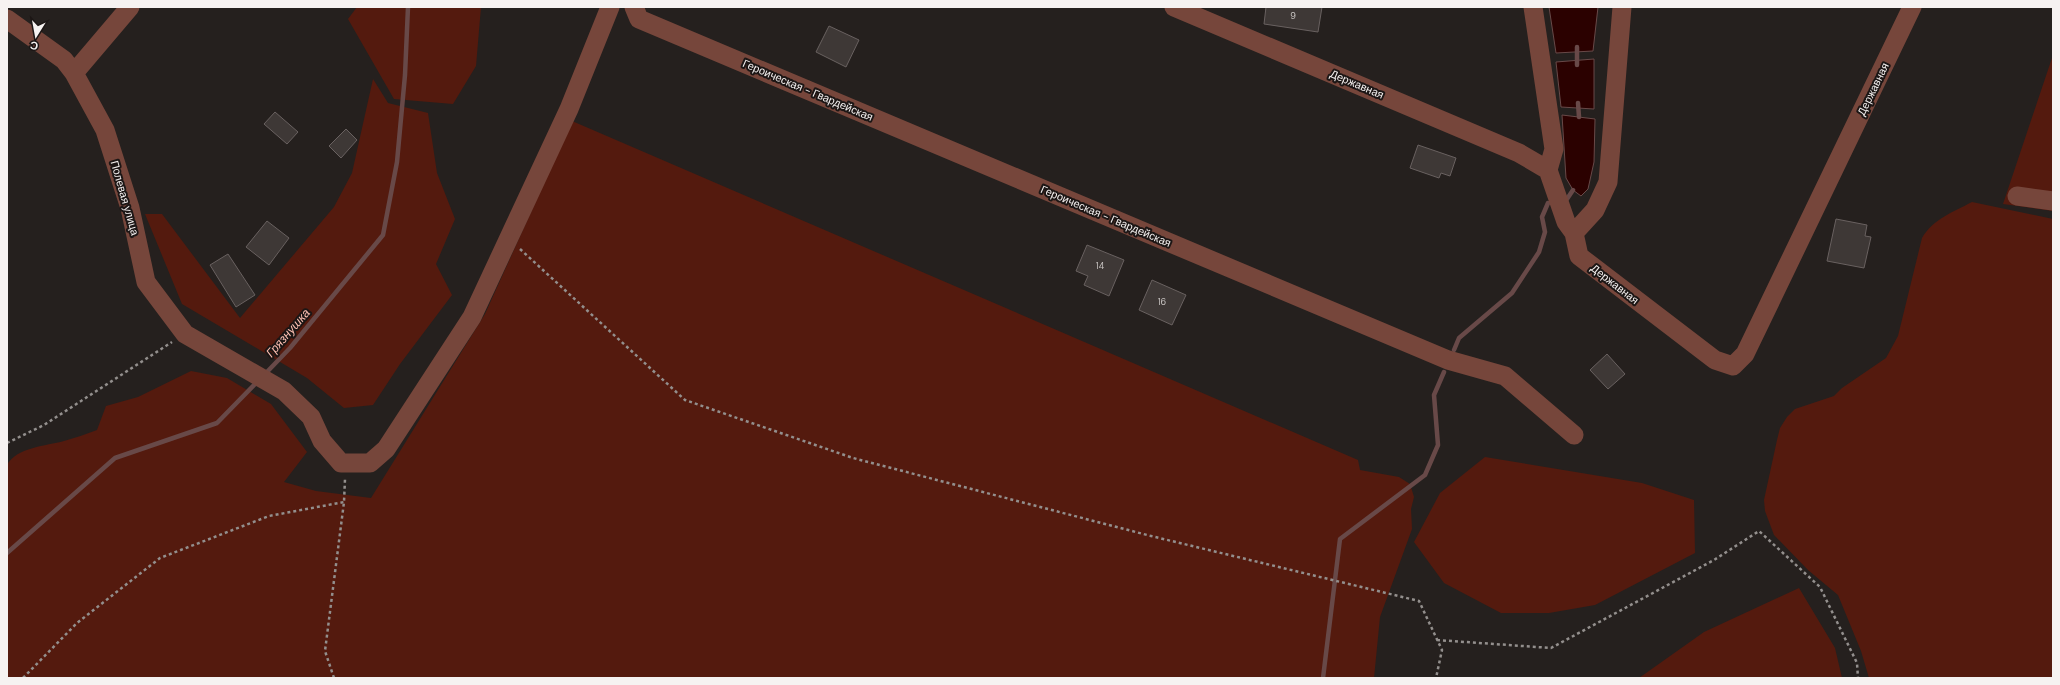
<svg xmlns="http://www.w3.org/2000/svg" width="2060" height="685" viewBox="0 0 2060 685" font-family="'DM Sans',sans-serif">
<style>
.green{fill:#541a0e}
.water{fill:#2b0100;stroke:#684948}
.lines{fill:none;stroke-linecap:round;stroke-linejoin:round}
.stream{stroke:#684948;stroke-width:4.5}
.building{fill:#3e3836;stroke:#696160}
.path{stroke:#938f8d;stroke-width:2.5;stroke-dasharray:3 3;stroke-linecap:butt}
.minor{stroke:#76463b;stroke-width:19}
.labels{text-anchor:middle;stroke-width:4;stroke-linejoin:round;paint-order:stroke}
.number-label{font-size:9px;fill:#c8c4c2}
.street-label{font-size:11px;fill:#f6f2f1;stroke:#1c1615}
.water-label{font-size:12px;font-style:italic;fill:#fec1b3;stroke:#1c1615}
</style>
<rect width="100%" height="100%" fill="#25201e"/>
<path class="green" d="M357,7H481L476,66L453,104L394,99L348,19Z
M2053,55V211L2003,204Z
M373,79L388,103L428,113L437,173L455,219L436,264L452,295L400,364L373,405L344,408L307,378L182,304L145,214H162L240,318L334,207L352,173Z
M572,121L1358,460L1360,470L1399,477L1410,484L1414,497L1411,509L1412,529L1380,617L1374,678H7V465C17,447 46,446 64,441C75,438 86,434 97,430L106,406L138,397L191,371L227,378L271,404L307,452L284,482L316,491L371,498L485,314Z
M1972,202L2053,219V678H1869L1861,651L1838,595L1808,570L1774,535L1765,511L1764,500L1777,440L1780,428L1787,417L1795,409L1834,396L1842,388L1886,358L1898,336L1922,238C1933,219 1953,212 1972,202Z
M1485,457L1642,483L1694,500L1695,553L1595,605L1549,613H1501L1444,583L1414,542L1440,493Z
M1799,588L1835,648L1842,678H1639L1704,632Z"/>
<path class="water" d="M1549,7H1598L1593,51L1556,53Z
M1594,59V109L1561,107L1556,62Z
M1562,115L1595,119L1594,162L1588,189L1581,196L1573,190L1566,178Z"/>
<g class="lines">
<path class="stream" d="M1577,65V47
M1578,103L1579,117
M1567,199L1573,190
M1454,350L1459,338L1512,293L1539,252L1545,232L1542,217L1548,203
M265,374L290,348L383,235L397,162L405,75L408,7
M7,553L115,458L217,423L258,381
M1323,678L1340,539L1425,475L1438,445L1434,395L1444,372"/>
</g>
<path class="building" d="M1266,7H1322L1318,32L1264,24Z
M829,26L859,40L846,67L816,52Z
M275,112L298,132L287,144L264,124Z
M346,129L357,140L341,158L329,146Z
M1418,145L1456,158L1450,176L1441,173L1439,178L1410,168Z
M1836,219L1867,225L1865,236L1871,237L1864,268L1827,261Z
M267,221L289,238L269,265L246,247Z
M1087,245L1124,260L1109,296L1084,285L1088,276L1076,271Z
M228,254L255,295L236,307L210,265Z
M1152,280L1186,295L1172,325L1139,310Z
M1607,354L1625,374L1608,389L1590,370Z"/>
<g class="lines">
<path class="path" d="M520,249L685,400L853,458L1151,536L1419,601L1442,650L1436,678
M7,443L44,425L172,342
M1437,640L1551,648L1714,560L1759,531L1820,587L1857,663L1858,678
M23,678L77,623L160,558L269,516L344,502
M334,678L325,651L344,502L345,479"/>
<path class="minor" d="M634,7L639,19L1448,360L1505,376L1574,435
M1174,7L1519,153L1548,170L1566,222L1574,233L1579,256L1715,360L1733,366L1745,354L1912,7
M1533,7L1554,149L1548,170
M7,19L64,60L74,73L105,130L130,208L146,282L185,334L284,391L311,417L322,441L341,463H370L386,449L472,317L569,109L610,7
M74,73L130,7
M2017,196L2053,201
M1574,233L1595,210L1608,182L1622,7"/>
</g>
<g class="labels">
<g class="number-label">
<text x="1293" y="19">9</text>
<text x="1100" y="269">14</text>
<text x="1162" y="305">16</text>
</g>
<g class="street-label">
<text transform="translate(1357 84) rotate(23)" y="4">Державная</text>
<text transform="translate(1873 89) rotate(-64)" y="4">Державная</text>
<text transform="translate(808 90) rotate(23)" y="4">Героическая - Гвардейская</text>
<text transform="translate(125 198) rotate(74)" y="4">Полевая улица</text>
<text transform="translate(1106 216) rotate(23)" y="4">Героическая - Гвардейская</text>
<text transform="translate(1615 284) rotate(38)" y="4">Державная</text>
</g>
<g class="water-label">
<text transform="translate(288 333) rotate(-49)" y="4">Грязнушка</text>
</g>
</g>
<rect width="2060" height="685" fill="none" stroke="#f6f2f1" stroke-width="16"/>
<g transform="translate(36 36) rotate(191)" stroke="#1c1615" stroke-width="3" paint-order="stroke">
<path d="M0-3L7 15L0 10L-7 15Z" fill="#f6f2f1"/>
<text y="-6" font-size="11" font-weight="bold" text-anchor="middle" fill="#f6f2f1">С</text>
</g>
</svg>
